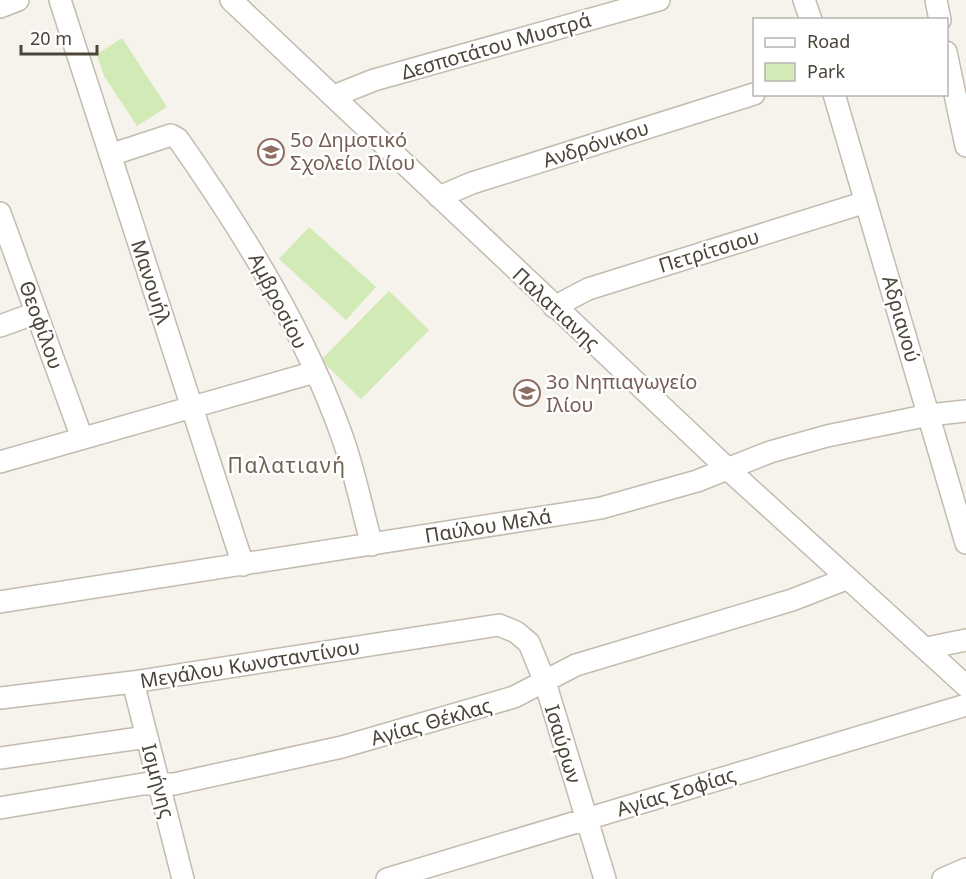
<svg xmlns="http://www.w3.org/2000/svg" width="966" height="879" viewBox="0 0 966 879" font-family="'Noto Sans',sans-serif">
<style>
.green{fill:#d2eab5}
.lines{fill:none;stroke-linecap:round;stroke-linejoin:round}
.street-casing{stroke:#c2bbae;stroke-width:24}
.street{stroke:#fff;stroke-width:21}
.labels{text-anchor:middle;stroke-width:5;stroke-linejoin:round;paint-order:stroke}
.street-label{font-size:20px;fill:#4b4439;stroke:#fff}
.education-label{font-size:20px;fill:#785e54;stroke:#fff;text-anchor:start}
.neighbourhood-label{font-size:21px;letter-spacing:1.5px;fill:#6e6250;stroke:#fff}
</style>
<rect width="100%" height="100%" fill="#f6f3ec"/>
<path class="green" d="M122,38L167,107L137,126L104,76L97,54Z
M309,227L376,287L346,320L279,259Z
M389,291L429,330L361,399L321,360Z"/>
<g class="lines">
<defs>
<path id="street" d="M60,0L243,565
M231,0L729,470L966,686
M804,0L811,20
M936,0L940,20
M0,7L18,0
M946,52L966,146
M834,94L966,543
M334,96L374,80L659,0
M110,155L171,135L178,139C243,232 305,331 343,439C355,473 362,510 372,545
M439,197L472,183L754,94
M0,213L82,438
M554,307L588,289L866,202
M0,326L36,313
M0,462L315,372
M0,602L601,508L697,481L770,452L827,436L929,415L966,411
M927,648L966,640
M133,682L183,879
M0,698L133,682L499,625L516,632L529,643L545,682L605,879
M0,758L147,737
M0,808L143,784H174L342,747L514,697L576,665L792,600L846,579
M387,879L966,705
M943,879L966,869"/>
</defs>
<use href="#street" class="street-casing"/>
<use href="#street" class="street"/>
</g>
<defs>
<symbol id="school-ring" viewBox="-11 -11 22 22"><circle r="9.5" fill="#fff" stroke="#8d6e63" stroke-width="1.5"/><path d="M0-5L7-2L0 1L-7-2ZM-4 1L0 2.5L4 1V4Q0 6-4 4Z" fill="#8d6e63"/></symbol>
</defs>
<g fill-rule="evenodd">
<use href="#school-ring" x="256" y="137" width="30" height="30"/>
<use href="#school-ring" x="512" y="378" width="30" height="30"/>
</g>
<g class="labels">
<g class="street-label">
<text transform="translate(496 46) rotate(-16)" y="7">Δεσποτάτου Μυστρά</text>
<text transform="translate(596 144) rotate(-18)" y="7">Ανδρόνικου</text>
<text transform="translate(709 251) rotate(-17)" y="7">Πετρίτσιου</text>
<text transform="translate(151 282) rotate(72)" y="7">Μανουήλ</text>
<text transform="translate(278 301) rotate(63)" y="7">Αμβροσίου</text>
<text transform="translate(556 309) rotate(43)" y="7">Παλατιανης</text>
<text transform="translate(901 319) rotate(74)" y="7">Αδριανού</text>
<text transform="translate(41 325) rotate(70)" y="7">Θεοφίλου</text>
<text transform="translate(488 526) rotate(-9)" y="7">Παύλου Μελά</text>
<text transform="translate(250 664) rotate(-9)" y="7">Μεγάλου Κωνσταντίνου</text>
<text transform="translate(431 722) rotate(-16)" y="7">Αγίας Θέκλας</text>
<text transform="translate(563 744) rotate(73)" y="7">Ισαύρων</text>
<text transform="translate(158 781) rotate(75)" y="7">Ισμήνης</text>
<text transform="translate(676 792) rotate(-17)" y="7">Αγίας Σοφίας</text>
</g>
<g class="education-label">
<text x="290" y="147">5ο Δημοτικό<tspan x="290" dy="23">Σχολείο Ιλίου</tspan></text>
<text x="546" y="389">3ο Νηπιαγωγείο<tspan x="546" dy="23">Ιλίου</tspan></text>
</g>
<g class="neighbourhood-label">
<text x="287" y="473">Παλατιανή</text>
</g>
</g>
<rect x="753" y="18" width="195" height="78" fill="#ffffff" stroke="#b7b4b0" stroke-width="1.5"/>
<rect x="765" y="38" width="30" height="9" fill="#ffffff" stroke="#b7b4b0" stroke-width="1.5"/>
<text x="807" y="48" font-size="18" fill="#4b4439">Road</text>
<rect x="765" y="63" width="30" height="18" fill="#d2eab5" stroke="#b7b4b0" stroke-width="1.5"/>
<text x="807" y="78" font-size="18" fill="#4b4439">Park</text>
<path d="M21 45v9h76v-9" fill="none" stroke="#4b4439" stroke-width="3"/>
<text x="30" y="45" font-size="18" fill="#4b4439" stroke="#ffffff" stroke-width="4.5" paint-order="stroke">20 m</text>
</svg>
